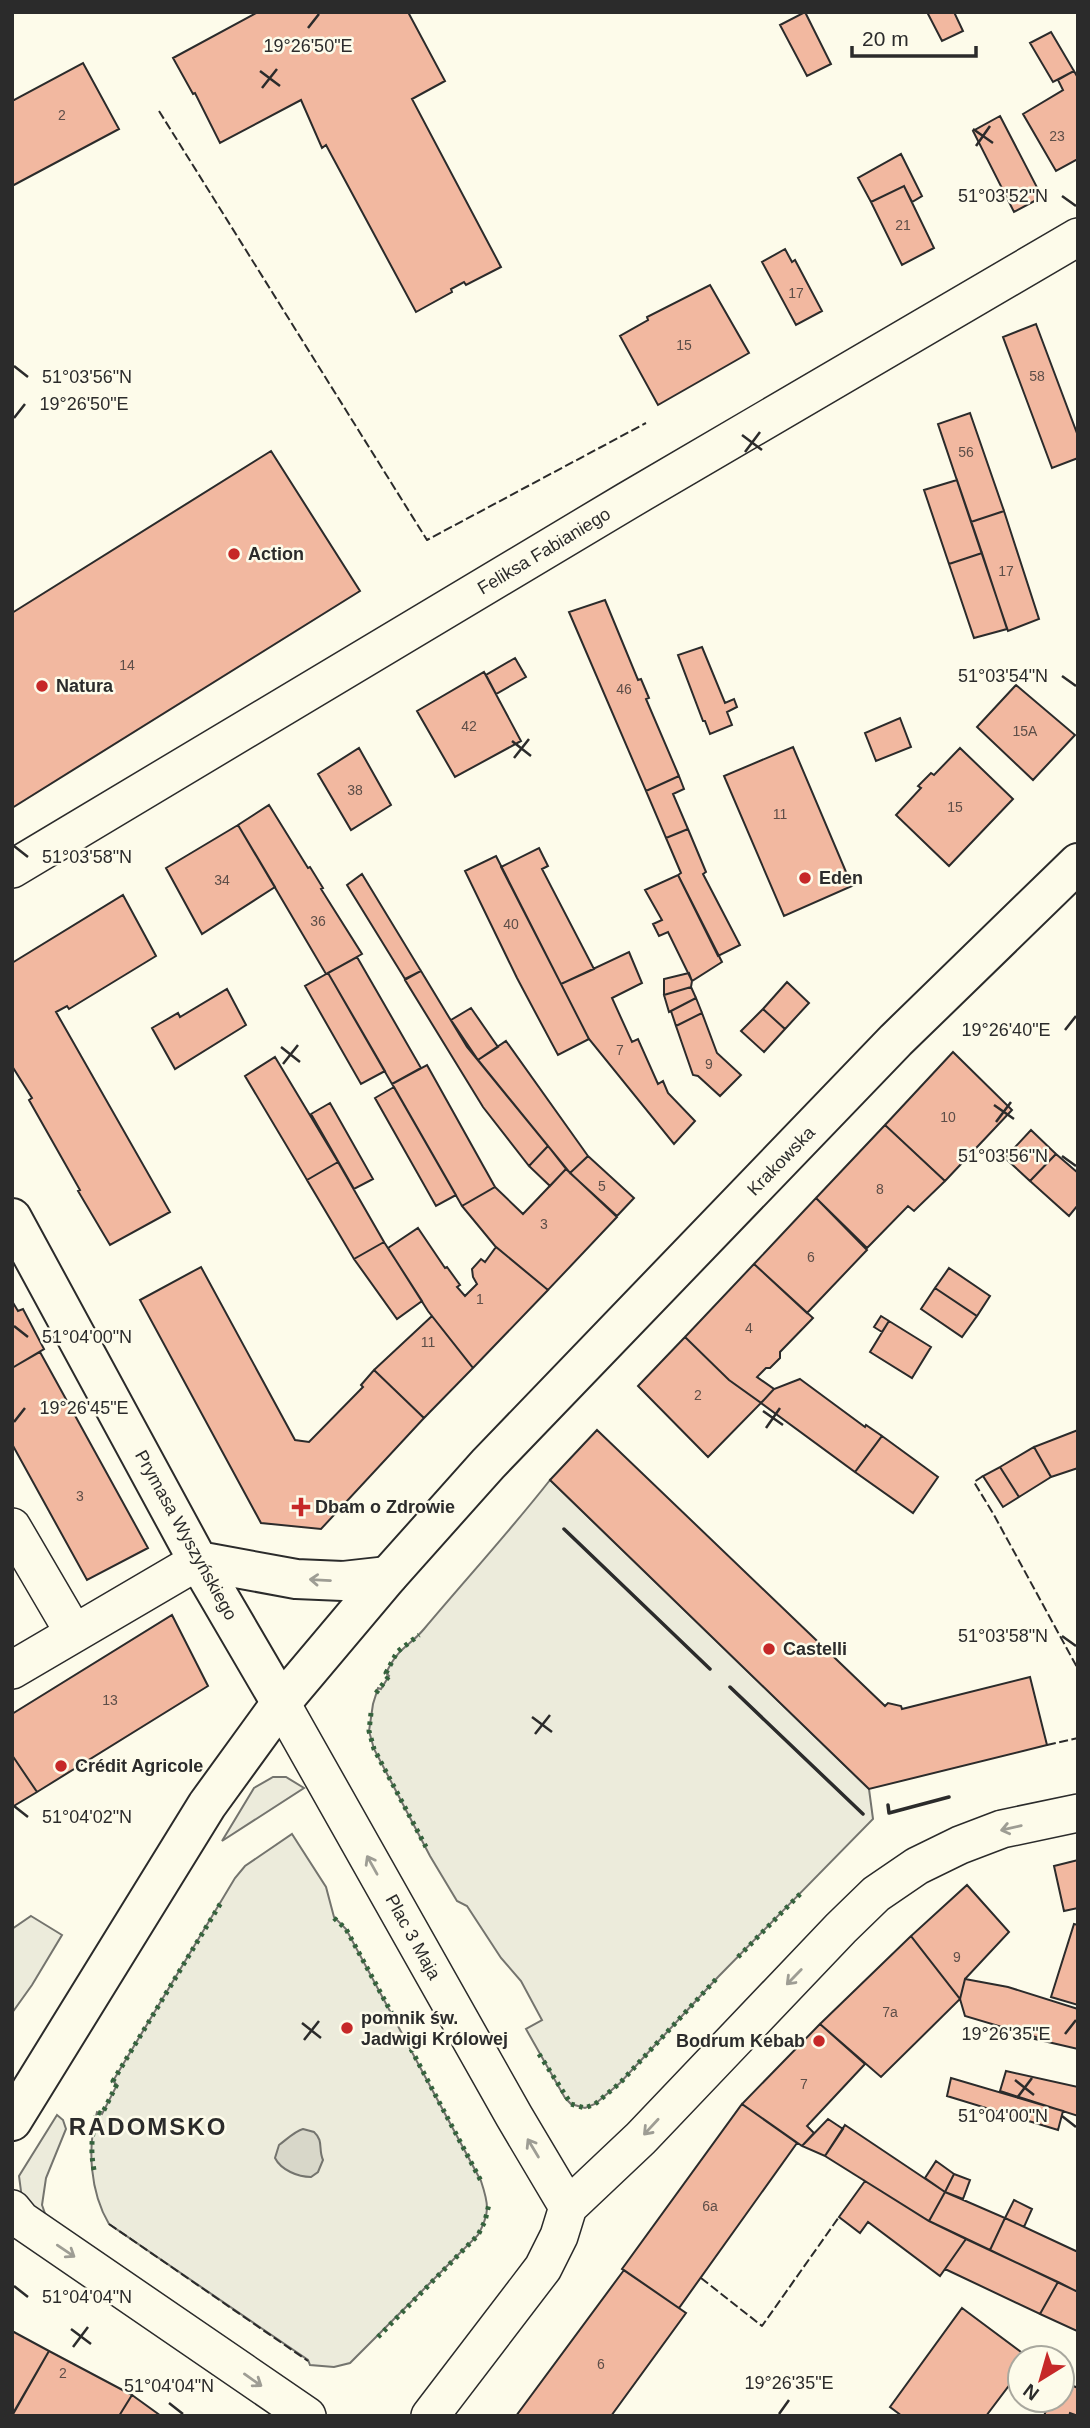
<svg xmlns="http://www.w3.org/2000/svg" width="1090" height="2428" viewBox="0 0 1090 2428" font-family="Arial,sans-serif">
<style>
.green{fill:#ecebdb;stroke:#74746e;stroke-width:2}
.water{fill:#d8d7c9;stroke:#74746e;stroke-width:2}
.building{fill:#f2b8a0;stroke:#2b2b2b;stroke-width:2}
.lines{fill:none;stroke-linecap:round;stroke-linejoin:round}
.street-casing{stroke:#2b2b2b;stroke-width:40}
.secondary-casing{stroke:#2b2b2b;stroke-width:42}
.primary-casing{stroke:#2b2b2b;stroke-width:42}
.street{stroke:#fdfbea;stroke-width:37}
.secondary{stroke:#fdfbea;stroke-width:38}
.primary{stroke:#fdfbea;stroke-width:38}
.hedge{stroke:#34623c;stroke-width:5;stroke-dasharray:3.5 5;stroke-linecap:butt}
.fence{stroke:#2b2b2b;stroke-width:2;stroke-dasharray:9 3.5;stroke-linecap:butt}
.wall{stroke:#2b2b2b;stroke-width:3.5}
.oneway{stroke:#9e9d94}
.ticks{fill:none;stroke:#2b2b2b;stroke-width:2.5}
.poi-dot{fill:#c62828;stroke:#fdfbea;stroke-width:2.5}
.labels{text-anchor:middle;stroke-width:5;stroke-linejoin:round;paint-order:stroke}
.number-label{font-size:14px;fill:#5d4e48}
.street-label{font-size:18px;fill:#2b2b2b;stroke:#fdfbea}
.poi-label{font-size:18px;font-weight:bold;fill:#2b2b2b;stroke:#fdfbea;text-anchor:start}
.district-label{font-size:24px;font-weight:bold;letter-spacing:2px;fill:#2b2b2b;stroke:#fdfbea}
.ticks-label{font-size:18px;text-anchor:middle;fill:#2b2b2b;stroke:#fdfbea;stroke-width:5;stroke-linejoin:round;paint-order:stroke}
</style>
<rect width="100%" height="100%" fill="#fdfbea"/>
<path class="green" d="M550,1480L869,1789L873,1819L718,1977L620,2083L595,2104L585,2108L571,2104L565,2098L526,2029L542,2020L521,1981L501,1958L467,1906L457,1901L430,1856L374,1749L369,1731L373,1704L378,1688L381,1689L389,1676L386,1673C399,1646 409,1647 424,1629C466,1579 510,1531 550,1480Z
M273,1777H286L304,1788L222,1841L254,1788Z
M292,1834L326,1887L334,1917L346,1929L481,2181C489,2205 490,2213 478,2235L350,2363L334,2367L310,2365L308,2360L109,2224C90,2192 87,2148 97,2112L102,2114L117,2085L113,2081L119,2071L235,1878L245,1866Z
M31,1916L62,1935L32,1985L12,2013V1929Z
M57,2115L63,2120L66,2129L46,2178L42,2205L48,2222L22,2199L19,2176Z"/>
<path class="water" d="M303,2129L314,2132C324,2141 318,2149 323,2160L318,2172L311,2177C298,2177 281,2170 275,2158L279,2145C286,2140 295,2131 303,2129Z"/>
<path class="building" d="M258,12H408L445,81L412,99L501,267L466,285L464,282L451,289L452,292L416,312L326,145L322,148L301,100L220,143L195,93L193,94L173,58Z
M805,12L831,64L807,76L780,25Z
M927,12H954L963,31L942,41Z
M1051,32L1074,71L1053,82L1030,43Z
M83,63L119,129L12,186V101Z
M1074,71L1078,78V159L1056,171L1023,114L1063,90L1058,80Z
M1000,116L1042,197L1014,212L973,131Z
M901,154L922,196L912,202L904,186L871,202L858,178Z
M904,186L934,248L902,265L871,202Z
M785,249L792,262L795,260L822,311L796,325L762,262Z
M710,285L749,353L658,405L620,336L648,320L647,317Z
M1036,324L1078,436V458L1052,468L1003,337Z
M970,413L1004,511L971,522L938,424Z
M271,451L360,591L12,808V613Z
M957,480L982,553L949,564L924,490Z
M1004,511L1039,619L1008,631L971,522Z
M982,553L1007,629L974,638L949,564Z
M605,600L638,680L641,679L649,698L646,699L679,776L646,791L569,612Z
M702,647L725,703L734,699L737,707L727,712L732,725L710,734L705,721H703L678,655Z
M515,658L526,677L496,694L486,675Z
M484,672L521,741L455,777L417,711Z
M1016,685L1075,735L1033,780L977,727Z
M900,718L911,747L876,761L865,733Z
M793,747L852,886L784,916L724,776Z
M359,748L391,805L351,830L318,774Z
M960,748L1013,799L949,866L896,815L921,788L918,786L931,773L934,775Z
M679,776L684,789L673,794L688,829L666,838L646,791Z
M269,805L308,868L310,867L323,888L321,889L362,954L326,974L238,825Z
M238,825L275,887L202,934L166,868Z
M688,829L706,872L703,874L740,945L718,956L678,875L681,873L666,838Z
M539,848L548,866L542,869L594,969L561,984L501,867Z
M496,856L589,1039L558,1055L517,978L465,871Z
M362,874L421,971L405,979L347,885Z
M678,875L722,962L692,981L668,932L659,936L653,924L662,920L645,890Z
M123,895L156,956L69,1009L67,1006L56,1012L170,1212L110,1245L78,1191L80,1190L29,1100L32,1098L12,1066V963Z
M629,952L642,983L612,998L632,1042L638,1039L658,1084L663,1081L668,1093L695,1121L674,1144L589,1039L561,984Z
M357,957L421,1068L392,1084L328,973Z
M421,971L467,1047L548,1146L529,1166L483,1107L405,980Z
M328,973L385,1071L361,1084L305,986Z
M689,973L692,981L691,987L664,995V979Z
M787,982L809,1003L785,1029L763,1009Z
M691,987L696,998L669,1012L664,995Z
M227,989L246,1025L175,1069L152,1028L178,1013L180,1017Z
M696,998L702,1013L676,1026L671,1011Z
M471,1008L498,1047L478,1060L451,1020Z
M763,1009L785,1029L764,1052L741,1031Z
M702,1013L717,1053L741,1075L720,1096L698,1076L693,1075L676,1026Z
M506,1041L588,1156L570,1173L478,1060Z
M953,1052L1012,1110L945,1181L885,1125Z
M275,1057L338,1162L307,1180L245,1076Z
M427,1065L495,1187L462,1206L392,1084Z
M394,1087L456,1195L436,1206L375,1098Z
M330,1103L373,1179L354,1189L311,1114Z
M885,1125L945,1181L914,1211L908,1206L867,1248L816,1198Z
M1031,1130L1056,1154L1030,1181L1005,1158Z
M548,1146L566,1169L550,1186L529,1166Z
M1056,1154L1078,1173V1205L1069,1216L1030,1181Z
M588,1156L634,1198L617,1216L570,1173Z
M338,1162L384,1242L354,1259L307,1180Z
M566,1169L617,1217L548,1290L495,1246L462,1206L495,1187L523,1214Z
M816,1198L867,1250L807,1313L754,1264Z
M418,1228L445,1268L447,1267L460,1285L457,1287L465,1296L477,1284L473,1277L472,1269L481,1259L485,1262L496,1247L548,1290L473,1368L428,1311L388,1248Z
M384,1242L422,1301L397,1319L354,1259Z
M754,1264L813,1318L780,1352V1358L770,1368H766L757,1377L774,1389L761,1403L729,1380L685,1337Z
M201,1267L295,1440L309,1442L363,1387L361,1385L374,1370L424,1418L321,1529L261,1523L140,1300Z
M949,1268L990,1296L977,1316L935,1288Z
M935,1288L977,1316L962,1337L921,1309Z
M12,1301L18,1311L23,1309L44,1349L12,1368Z
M432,1316L473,1368L424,1418L374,1370Z
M881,1316L889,1321L882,1332L874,1327Z
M889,1321L931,1347L912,1378L870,1352Z
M685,1337L729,1380L761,1403L708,1457L638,1386Z
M40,1352L148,1548L87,1580L12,1444V1368Z
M800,1379L865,1427L866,1425L882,1436L855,1472L761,1403L774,1389Z
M597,1430L885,1706L888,1703L901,1706L902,1709L1030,1677L1047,1745L869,1789L550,1480Z
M1078,1430V1468L1051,1477L1034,1447Z
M882,1436L938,1477L913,1513L855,1472Z
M1034,1447L1051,1477L1019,1497L1000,1467Z
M1000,1467L1019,1497L1003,1507L983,1476Z
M172,1615L208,1686L37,1792L12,1755V1714Z
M12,1755L37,1792L12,1807Z
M1078,1860V1908L1064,1911L1054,1866Z
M967,1885L1009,1932L965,1979L960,1999L911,1936Z
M1074,1924L1078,1925V2005L1051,1997Z
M911,1936L960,1999L881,2077L820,2024Z
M965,1979L1008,1987L1078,2009V2049L1035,2039L1036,2037L965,2016L960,1999Z
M820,2024L865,2064L807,2126L814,2133L802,2146L742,2104Z
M1006,2071L1078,2087V2116L1000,2091Z
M951,2078L1063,2111L1058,2130L947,2096Z
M742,2104L797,2143L679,2308L622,2269Z
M828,2119L843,2129L825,2156L802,2146Z
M845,2125L945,2192L929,2221L825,2156Z
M936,2161L954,2174L945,2192L925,2178Z
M954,2174L970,2180L963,2199L945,2192Z
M865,2181L929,2221L966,2239L940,2276L868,2222L860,2233L839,2217Z
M945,2192L1005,2218L990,2250L929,2221Z
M1014,2200L1032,2209L1024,2227L1005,2218Z
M1005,2218L1078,2252V2292L990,2250Z
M966,2239L1058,2282L1040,2314L945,2269Z
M624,2270L686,2313L611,2416H516Z
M1058,2282L1078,2292L1077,2331L1040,2314Z
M962,2308L1029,2358H1020V2371L986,2416H902L890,2407Z
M12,2331L49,2351L12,2415Z
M49,2351L132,2395L119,2416H12Z
M1062,2381L1078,2388V2416L1070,2413L1069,2416H1044L1050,2400H1062Z
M132,2395L161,2416H119Z"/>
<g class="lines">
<defs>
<path id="street" d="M12,869L627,501L1078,237
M12,1527L74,1633
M12,1670L198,1561
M281,1703L514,2116L568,2207
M12,2209L21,2220L307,2416
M430,2416L543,2268L559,2236L568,2207L641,2138L841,1928L876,1894L917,1866L960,1845L1002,1829L1078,1813"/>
<path id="secondary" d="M12,1218L198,1561L281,1703
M198,1561L296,1579L343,1581L388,1576"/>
<path id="primary" d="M12,2121L207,1805L281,1703L388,1576L488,1464L896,1040L1078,863"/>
</defs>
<use href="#street" class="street-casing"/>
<use href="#secondary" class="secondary-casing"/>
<use href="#primary" class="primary-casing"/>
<use href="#street" class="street"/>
<use href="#secondary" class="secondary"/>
<use href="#primary" class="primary"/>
<path class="hedge" d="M376,1693L389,1676L386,1673L397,1652L419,1635
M371,1713L369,1731L374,1749L426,1847
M334,1918L346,1929L397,2023
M738,1957L803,1891
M411,2049L481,2181
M539,2054L571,2104L585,2108L595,2104L620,2083L718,1977
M94,2170C90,2149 92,2133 97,2112L102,2114L117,2084L113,2081L119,2071L222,1901
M378,2337L478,2235L485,2221L489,2204"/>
<path class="fence" d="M159,111L427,540L646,423
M983,1476L974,1482L994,1515L1078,1669
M1047,1745L1078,1738
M109,2224L308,2361
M701,2278L762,2326L839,2217"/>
<path class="wall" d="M564,1529L710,1669
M730,1687L863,1814
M888,1805L889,1813L949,1797"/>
</g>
<defs><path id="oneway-shaft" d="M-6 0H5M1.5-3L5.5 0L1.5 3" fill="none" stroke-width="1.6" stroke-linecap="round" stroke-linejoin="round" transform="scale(1.75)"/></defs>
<g class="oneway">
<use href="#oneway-shaft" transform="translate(320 1580) rotate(-177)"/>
<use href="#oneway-shaft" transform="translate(1011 1828) rotate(167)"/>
<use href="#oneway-shaft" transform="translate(372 1865) rotate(-119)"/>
<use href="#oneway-shaft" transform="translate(794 1977) rotate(134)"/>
<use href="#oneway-shaft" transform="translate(651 2127) rotate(133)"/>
<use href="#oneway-shaft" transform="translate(533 2148) rotate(-121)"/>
<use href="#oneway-shaft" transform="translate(66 2251) rotate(34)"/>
<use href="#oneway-shaft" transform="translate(253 2380) rotate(35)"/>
</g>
<path class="ticks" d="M308,28L319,14M260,71L280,86M262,88L277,69M973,129L993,143M976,146L990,126M1062,196L1076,206M14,366L28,377M14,418L25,404M742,435L762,450M745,452L760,432M1062,676L1076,686M512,741L531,756M514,758L529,739M14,846L28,857M1065,1030L1076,1016M281,1047L300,1062M283,1064L298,1045M994,1105L1014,1119M996,1122L1011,1102M1062,1156L1076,1166M14,1326L28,1337M763,1411L783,1425M14,1422L25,1408M766,1428L780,1408M1062,1636L1076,1646M532,1717L552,1732M535,1734L550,1715M14,1806L28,1817M302,2023L321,2038M1065,2034L1076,2020M304,2040L319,2021M1015,2080L1034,2095M1017,2098L1032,2078M1062,2116L1076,2127M14,2286L28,2297M71,2329L91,2344M73,2347L88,2327M169,2403L183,2414M779,2414L789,2400"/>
<g class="poi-dot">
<circle cx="234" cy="554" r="7"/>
<circle cx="42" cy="686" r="7"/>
<circle cx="805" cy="878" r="7"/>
<path d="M297.5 1496.5h7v7h7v7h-7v7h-7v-7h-7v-7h7z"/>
<circle cx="769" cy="1649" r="7"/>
<circle cx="61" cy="1766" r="7"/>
<circle cx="347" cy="2028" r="7"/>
<circle cx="819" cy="2041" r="7"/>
</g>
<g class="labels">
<g class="number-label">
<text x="62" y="120">2</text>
<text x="1057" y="141">23</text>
<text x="903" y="230">21</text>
<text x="796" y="298">17</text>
<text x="684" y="350">15</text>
<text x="1037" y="381">58</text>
<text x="966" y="457">56</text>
<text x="1006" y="576">17</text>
<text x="127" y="670">14</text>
<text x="624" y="694">46</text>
<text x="469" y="731">42</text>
<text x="1025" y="736">15A</text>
<text x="355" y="795">38</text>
<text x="955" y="812">15</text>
<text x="780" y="819">11</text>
<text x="222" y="885">34</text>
<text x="318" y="926">36</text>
<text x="511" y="929">40</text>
<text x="620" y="1055">7</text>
<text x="709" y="1069">9</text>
<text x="948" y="1122">10</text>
<text x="602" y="1191">5</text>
<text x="880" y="1194">8</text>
<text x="544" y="1229">3</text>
<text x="811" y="1262">6</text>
<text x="480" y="1304">1</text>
<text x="749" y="1333">4</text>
<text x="428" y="1347">11</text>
<text x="698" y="1400">2</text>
<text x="80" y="1501">3</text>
<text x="110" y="1705">13</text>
<text x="957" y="1962">9</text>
<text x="890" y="2017">7a</text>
<text x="804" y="2089">7</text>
<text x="710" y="2211">6a</text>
<text x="601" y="2369">6</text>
<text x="63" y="2378">2</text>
</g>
<g class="street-label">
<text transform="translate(544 551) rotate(-31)" y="6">Feliksa Fabianiego</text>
<text transform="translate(781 1161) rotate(-46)" y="6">Krakowska</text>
<text transform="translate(186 1535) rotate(61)" y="6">Prymasa Wyszyńskiego</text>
<text transform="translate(413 1937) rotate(61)" y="6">Plac 3 Maja</text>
</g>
<g class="poi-label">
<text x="248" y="560">Action</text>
<text x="56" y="692">Natura</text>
<text x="819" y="884">Eden</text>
<text x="315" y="1513">Dbam o Zdrowie</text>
<text x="783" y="1655">Castelli</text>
<text x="75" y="1772">Crédit Agricole</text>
<text x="361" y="2024">pomnik św.<tspan x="361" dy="21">Jadwigi Królowej</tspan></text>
<text x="805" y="2047" text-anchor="end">Bodrum Kebab</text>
</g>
<g class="district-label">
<text x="148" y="2135">RADOMSKO</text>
</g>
</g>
<g class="ticks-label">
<text x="308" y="52">19°26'50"E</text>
<text x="1003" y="202">51°03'52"N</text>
<text x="87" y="383">51°03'56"N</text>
<text x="84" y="410">19°26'50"E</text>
<text x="1003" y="682">51°03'54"N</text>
<text x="87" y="863">51°03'58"N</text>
<text x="1006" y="1036">19°26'40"E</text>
<text x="1003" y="1162">51°03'56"N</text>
<text x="87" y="1343">51°04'00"N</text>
<text x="84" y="1414">19°26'45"E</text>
<text x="1003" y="1642">51°03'58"N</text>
<text x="87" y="1823">51°04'02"N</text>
<text x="1006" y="2040">19°26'35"E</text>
<text x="1003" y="2122">51°04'00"N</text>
<text x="87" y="2303">51°04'04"N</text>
<text x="789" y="2389">19°26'35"E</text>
<text x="169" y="2392">51°04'04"N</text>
</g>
<rect width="1090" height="2428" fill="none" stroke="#2b2b2b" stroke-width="28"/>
<g transform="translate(1041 2379) rotate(217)"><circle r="33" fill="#fdfbea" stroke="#a9a89e" stroke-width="2"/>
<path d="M0-5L12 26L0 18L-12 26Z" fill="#c62828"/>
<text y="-10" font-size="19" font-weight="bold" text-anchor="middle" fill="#2b2b2b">N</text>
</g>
<path d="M852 46v10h124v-10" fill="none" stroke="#2b2b2b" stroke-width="3.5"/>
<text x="862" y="46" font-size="21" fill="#2b2b2b" stroke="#fdfbea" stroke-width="5" paint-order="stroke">20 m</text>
</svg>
